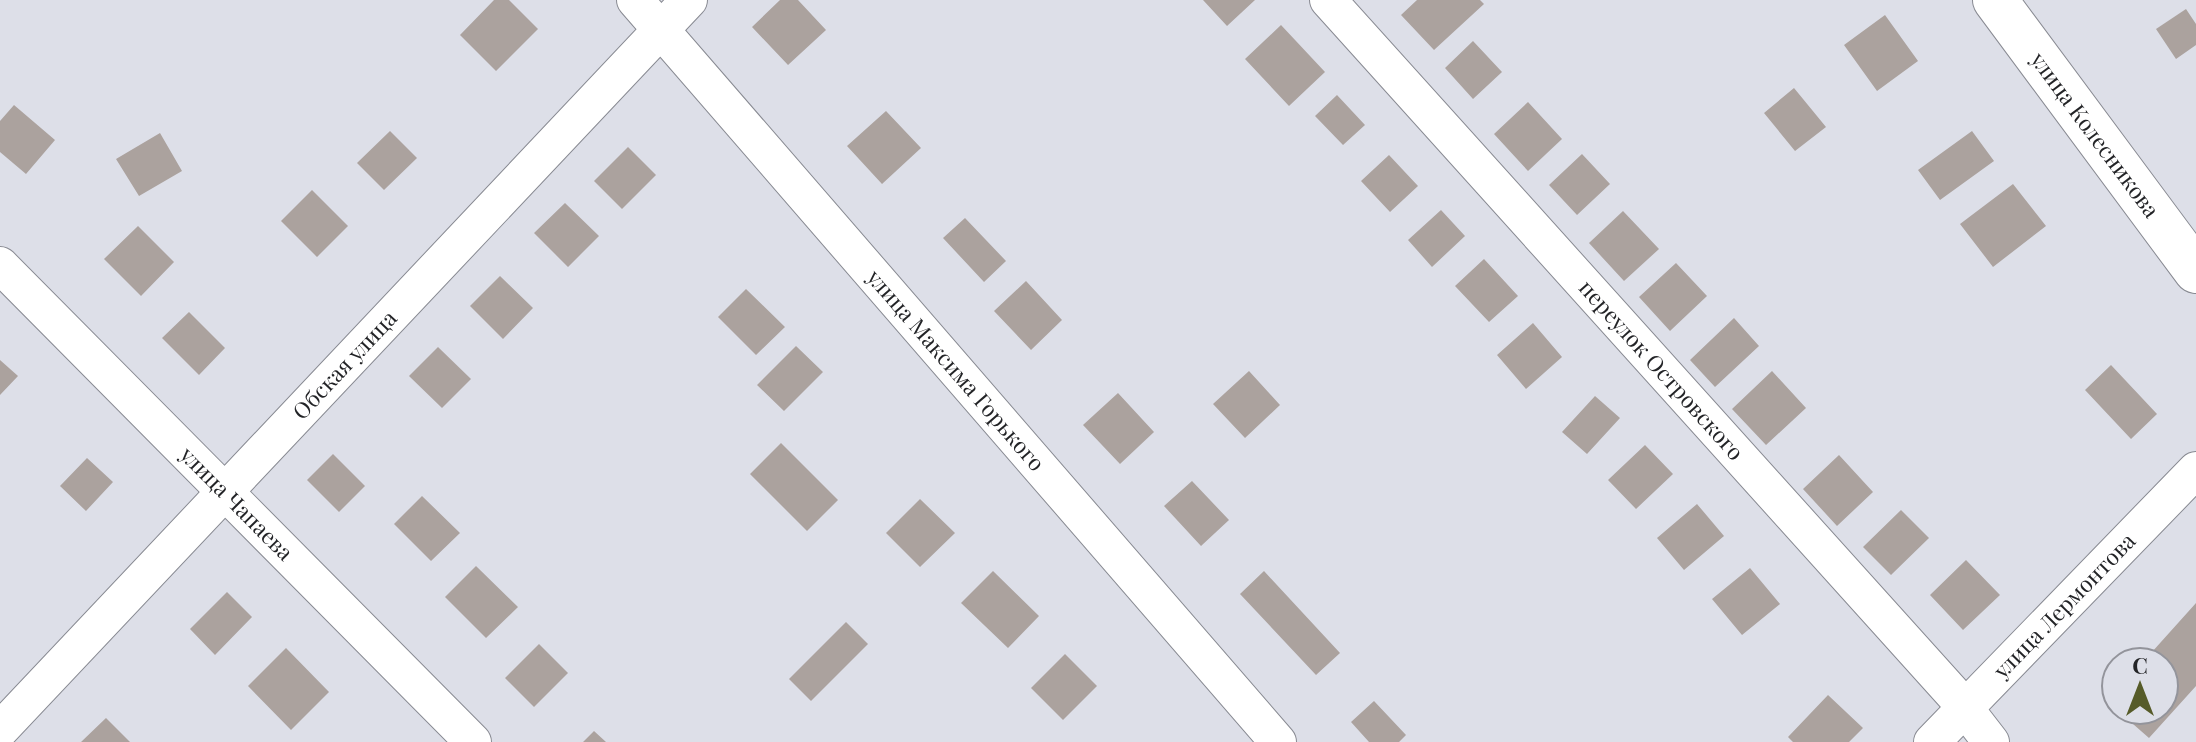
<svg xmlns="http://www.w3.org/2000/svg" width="2196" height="742" viewBox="0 0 2196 742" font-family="'Playfair Display',serif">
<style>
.building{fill:#aba29e}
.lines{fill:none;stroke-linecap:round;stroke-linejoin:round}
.street-casing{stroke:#888a92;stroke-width:38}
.secondary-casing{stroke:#888a92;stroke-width:46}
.street{stroke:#fff;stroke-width:36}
.secondary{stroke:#fff;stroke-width:44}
.labels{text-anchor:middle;stroke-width:7;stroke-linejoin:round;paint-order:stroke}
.street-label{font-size:22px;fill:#232427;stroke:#dddfe8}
</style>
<rect width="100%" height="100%" fill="#dddfe8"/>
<path class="building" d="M494,0H509L538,29L496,71L460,35Z
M780,0H798L826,30L788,65L752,27Z
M1203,0H1255L1227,26Z
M1417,0H1480L1484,4L1434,50L1401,15Z
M2186,9L2196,24V45L2176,59L2156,29Z
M1885,15L1918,61L1877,91L1844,45Z
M1281,25L1325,72L1289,106L1245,59Z
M1473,41L1502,72L1473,99L1445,68Z
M1794,88L1826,127L1795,151L1764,113Z
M1337,95L1365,125L1343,145L1315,116Z
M1528,102L1562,139L1528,171L1494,134Z
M14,105L55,140L26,174L0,152V121Z
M886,111L921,148L882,184L847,146Z
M390,131L417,158L384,190L357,163Z
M1972,131L1994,161L1940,200L1918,170Z
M160,133L182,171L139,196L116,159Z
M628,147L656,175L622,209L594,181Z
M1582,154L1610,184L1577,215L1549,185Z
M1389,155L1418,186L1390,212L1361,181Z
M2013,184L2046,226L1993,267L1960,224Z
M312,190L348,226L317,257L281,221Z
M565,203L599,236L568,267L534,233Z
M1441,210L1465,236L1432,267L1408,240Z
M1623,211L1659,249L1624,281L1589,243Z
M965,218L1006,261L984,282L943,238Z
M138,226L174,262L141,296L104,259Z
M1484,259L1518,296L1489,322L1455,286Z
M1676,263L1707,296L1670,331L1639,297Z
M500,276L533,308L503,339L470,306Z
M1026,281L1062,320L1031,350L994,311Z
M746,289L785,327L756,355L718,317Z
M189,312L225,348L199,375L162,338Z
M1734,318L1759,346L1715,387L1690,360Z
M1533,323L1562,357L1526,389L1497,355Z
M796,346L823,372L784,411L757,385Z
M438,347L471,379L442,408L409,376Z
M0,360L18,376L0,395Z
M2111,365L2157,414L2131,439L2085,390Z
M1249,371L1280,405L1245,438L1213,404Z
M1772,371L1806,408L1766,445L1732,409Z
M1118,393L1154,432L1120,464L1083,425Z
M1595,396L1620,418L1587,454L1562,432Z
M781,443L838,500L807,531L750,474Z
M1645,445L1673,474L1636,509L1608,480Z
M333,454L365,486L339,512L307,480Z
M1839,455L1873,492L1837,526L1803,489Z
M87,458L113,482L86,511L60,486Z
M1192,481L1229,520L1201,546L1164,506Z
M422,496L460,533L431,561L394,524Z
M920,499L955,533L920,567L886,533Z
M1697,504L1724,536L1684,570L1657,538Z
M1901,510L1929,538L1891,575L1863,547Z
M1966,560L2000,595L1963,630L1930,595Z
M476,566L518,607L486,638L445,597Z
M1750,568L1780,604L1742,635L1712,599Z
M993,571L1039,616L1008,648L961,603Z
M1264,571L1340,653L1316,675L1240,594Z
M227,592L252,617L215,655L190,629Z
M2196,603V686L2149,738L2117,710H2164V662H2143Z
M846,622L868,644L811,701L789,679Z
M539,644L568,673L534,707L505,678Z
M286,648L329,692L291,730L248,686Z
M1065,654L1097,686L1063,720L1031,688Z
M2116,691V709L2107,701Z
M1828,695L1863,728L1849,742H1793L1788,737Z
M1374,701L1406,735L1399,742H1369L1351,722Z
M106,718L130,742H81Z
M594,731L606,742H583Z"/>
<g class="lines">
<defs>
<g id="street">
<path id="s1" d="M635,0L1278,742"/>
<path id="s2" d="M1328,0L1957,698L1991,742"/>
<path id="s3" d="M0,265L473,742"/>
<path id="s4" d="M0,730L689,0"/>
<path id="s5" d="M1932,742L2196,470"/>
</g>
<g id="secondary">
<path id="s6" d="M1995,0L2196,271"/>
</g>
</defs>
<use href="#street" class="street-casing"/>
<use href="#secondary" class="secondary-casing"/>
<use href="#street" class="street"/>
<use href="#secondary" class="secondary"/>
</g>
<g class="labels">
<g class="street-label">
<text dy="8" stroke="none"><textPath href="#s6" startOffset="168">улица Колесникова</textPath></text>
<text dy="8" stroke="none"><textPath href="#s4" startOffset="502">Обская улица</textPath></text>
<text dy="8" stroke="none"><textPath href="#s2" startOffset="498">переулок Островского</textPath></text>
<text dy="8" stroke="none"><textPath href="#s1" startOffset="490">улица Максима Горького</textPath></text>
<text dy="8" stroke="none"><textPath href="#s3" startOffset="336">улица Чапаева</textPath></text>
<text dy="8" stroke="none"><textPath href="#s5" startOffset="190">улица Лермонтова</textPath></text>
</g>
</g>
<g transform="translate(2140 686)"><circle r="38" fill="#dddfe8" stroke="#93949b" stroke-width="2"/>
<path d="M0-6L14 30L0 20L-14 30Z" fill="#565b29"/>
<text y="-12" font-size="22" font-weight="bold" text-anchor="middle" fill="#232427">С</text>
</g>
</svg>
